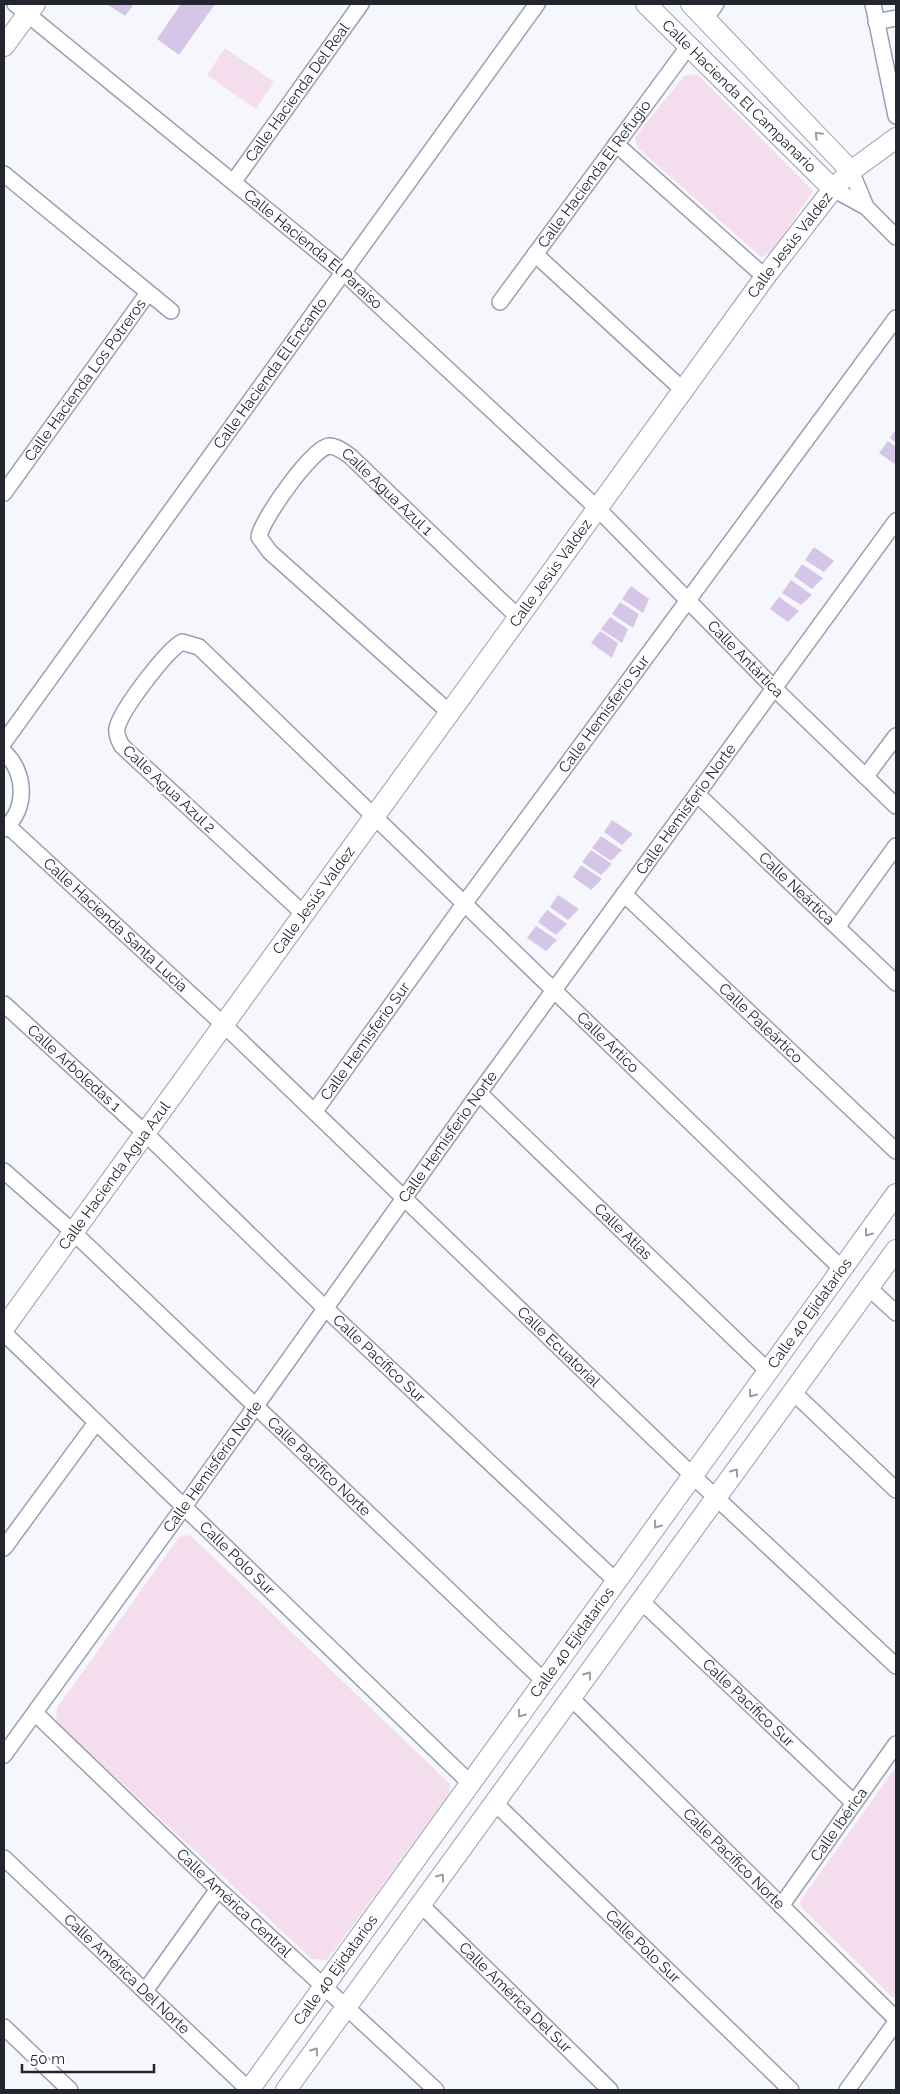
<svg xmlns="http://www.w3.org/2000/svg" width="900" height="2094" viewBox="0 0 900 2094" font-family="Raleway,sans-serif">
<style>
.green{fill:#f4dded}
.building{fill:#d5c5e6}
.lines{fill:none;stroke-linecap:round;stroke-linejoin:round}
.street-casing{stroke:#9a9eb5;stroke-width:18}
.secondary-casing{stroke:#9a9eb5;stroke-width:22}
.street{stroke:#fff;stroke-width:15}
.secondary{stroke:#fff;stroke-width:20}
.oneway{stroke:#9c9da1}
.labels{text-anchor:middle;stroke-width:4.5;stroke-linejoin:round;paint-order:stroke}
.street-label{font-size:15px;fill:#24262f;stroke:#fff}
</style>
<rect width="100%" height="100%" fill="#f6f7fc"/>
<path class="green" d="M225,48L274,82L256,109L207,75Z
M697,74L813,191L772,252L761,257L638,148L635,137L684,76Z
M190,1535L450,1784L449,1794L327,1960L312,1959L56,1722L57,1708L179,1537Z
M896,1767V1996L892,1997L801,1907L800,1901Z"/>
<path class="building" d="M107,4H134L125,16Z
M181,4H215L179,55L157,39Z
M896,429V443L890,438Z
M888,441L896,447V465L879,453Z
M814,547L834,561L824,572L805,560Z
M802,564L823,578L812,589L794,576Z
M791,580L812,595L801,605L782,593Z
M631,586L649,599L643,613L622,599Z
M779,597L799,611L788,622L770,609Z
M620,602L639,614L633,628L612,614Z
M610,617L628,629L622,643L601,629Z
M600,631L618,643L612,658L591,643Z
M612,820L633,834L622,845L604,832Z
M601,836L622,850L611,861L592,848Z
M591,850L612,864L601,875L582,862Z
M581,865L602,879L591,890L573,877Z
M558,895L579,909L568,920L550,907Z
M547,910L567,924L556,935L538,922Z
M536,926L557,940L546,951L527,938Z"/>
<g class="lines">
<defs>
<g id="street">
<path id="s1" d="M15,4L343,272L598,509L775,689L896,806"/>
<path d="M873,4L896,116"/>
<path d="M705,19L716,4"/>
<path d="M876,22L896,18"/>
<path d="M616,144L765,277"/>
<path d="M851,171L866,207"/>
<path d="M4,174L171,311"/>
<path id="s2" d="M234,181L361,4"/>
<path d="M833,189L866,207L896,237"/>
<path d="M535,254L683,390"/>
<path id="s3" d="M500,302L688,47"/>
<path id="s4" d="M4,493L148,293"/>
<path id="s5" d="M450,713L270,552L259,537C261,520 313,447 329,446C337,446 344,452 350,456L519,618"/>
<path id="s6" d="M4,742L537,4"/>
<path d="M4,752C26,772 28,809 4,829"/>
<path d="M866,776L896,736"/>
<path id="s7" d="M698,795L896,983"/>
<path id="s8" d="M8,826L224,1025L693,1476L896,1666"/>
<path id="s9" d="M624,894L896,1151"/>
<path id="s10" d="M304,914L122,746C119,741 116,735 117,728C121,710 166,651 182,642L199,647L842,1269"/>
<path d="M838,926L896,846"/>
<path id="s11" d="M4,1004L145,1133L325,1308L616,1581"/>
<path id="s12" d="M479,1093L768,1371"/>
<path id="s13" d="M315,1111L464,904L896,318"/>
<path id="s14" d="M4,1171L73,1232L544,1681"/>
<path d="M869,1288L896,1313"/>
<path id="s15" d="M4,1333L470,1783"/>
<path d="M793,1392L896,1490"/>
<path d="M4,1548L95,1424"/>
<path id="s16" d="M641,1601L854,1803"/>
<path id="s17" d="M571,1698L896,2019"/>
<path id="s18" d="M35,1713L218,1889L436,2090"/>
<path id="s19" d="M4,1755L183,1508L479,1093L896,521"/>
<path id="s20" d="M495,1803L791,2090"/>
<path id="s21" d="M4,1858L249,2090"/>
<path id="s22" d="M421,1905L610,2090"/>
<path id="s23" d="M781,1906L896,1744"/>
<path d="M145,1991L218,1889"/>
<path d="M4,2027L70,2090"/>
<path d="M847,2090L896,2022"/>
</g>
<g id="secondary">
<path id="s24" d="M646,4L833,189"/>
<path d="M691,4L851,171"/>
<path d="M4,46L35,4"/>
<path id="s25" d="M4,1328L765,277L833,189L851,171L896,138"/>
<path id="s26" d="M249,2090L896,1194"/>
<path d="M286,2090L896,1250"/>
</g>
</defs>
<use href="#street" class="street-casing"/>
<use href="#secondary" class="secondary-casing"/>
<use href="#street" class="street"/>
<use href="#secondary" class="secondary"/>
</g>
<defs><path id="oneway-chevron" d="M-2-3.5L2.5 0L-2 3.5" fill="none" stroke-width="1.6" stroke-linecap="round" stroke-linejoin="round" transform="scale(1.25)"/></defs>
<g class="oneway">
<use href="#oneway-chevron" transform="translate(818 135) rotate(-134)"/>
<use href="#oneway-chevron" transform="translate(868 1233) rotate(126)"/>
<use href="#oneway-chevron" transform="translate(752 1394) rotate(126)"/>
<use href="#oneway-chevron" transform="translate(735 1472) rotate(-54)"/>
<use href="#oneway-chevron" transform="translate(657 1525) rotate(126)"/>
<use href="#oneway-chevron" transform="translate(588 1675) rotate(-54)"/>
<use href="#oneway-chevron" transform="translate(521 1714) rotate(126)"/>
<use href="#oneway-chevron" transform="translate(441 1877) rotate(-54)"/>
<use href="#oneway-chevron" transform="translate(315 2051) rotate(-54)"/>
</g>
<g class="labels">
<g class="street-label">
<text dy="5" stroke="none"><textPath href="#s2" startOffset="109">Calle Hacienda Del Real</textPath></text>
<text dy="5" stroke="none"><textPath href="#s24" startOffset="131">Calle Hacienda El Campanario</textPath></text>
<text dy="5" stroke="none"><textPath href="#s3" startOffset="159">Calle Hacienda El Refugio</textPath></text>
<text dy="5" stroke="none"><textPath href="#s25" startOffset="1338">Calle Jesús Valdez</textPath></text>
<text dy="5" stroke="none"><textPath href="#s1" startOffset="386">Calle Hacienda El Paraíso</textPath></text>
<text dy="5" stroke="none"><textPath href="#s6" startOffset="455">Calle Hacienda El Encanto</textPath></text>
<text dy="5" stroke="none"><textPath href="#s4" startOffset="139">Calle Hacienda Los Potreros</textPath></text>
<text dy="5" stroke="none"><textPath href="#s5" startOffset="452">Calle Agua Azul 1</textPath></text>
<text dy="5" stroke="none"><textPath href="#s25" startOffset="932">Calle Jesús Valdez</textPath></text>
<text dy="5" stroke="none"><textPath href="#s1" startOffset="982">Calle Antártica</textPath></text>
<text dy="5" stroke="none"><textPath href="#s13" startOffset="491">Calle Hemisferio Sur</textPath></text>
<text transform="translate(169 789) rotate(43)" y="5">Calle Agua Azul 2</text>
<text dy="5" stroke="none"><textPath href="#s19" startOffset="1166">Calle Hemisferio Norte</textPath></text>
<text dy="5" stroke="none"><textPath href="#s7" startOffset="136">Calle Neártica</textPath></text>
<text dy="5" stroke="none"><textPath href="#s25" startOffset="528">Calle Jesús Valdez</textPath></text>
<text dy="5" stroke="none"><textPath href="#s8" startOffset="146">Calle Hacienda Santa Lucía</textPath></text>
<text dy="5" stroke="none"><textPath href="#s9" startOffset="188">Calle Paleártico</textPath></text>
<text dy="5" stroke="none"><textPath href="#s13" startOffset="86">Calle Hemisferio Sur</textPath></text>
<text dy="5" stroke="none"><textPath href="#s10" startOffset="962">Calle Ártico</textPath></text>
<text dy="5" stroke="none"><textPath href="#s11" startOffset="95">Calle Arboledas 1</textPath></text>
<text dy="5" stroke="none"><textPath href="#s19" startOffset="761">Calle Hemisferio Norte</textPath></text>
<text dy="5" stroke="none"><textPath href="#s25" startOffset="188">Calle Hacienda Agua Azul</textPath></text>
<text dy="5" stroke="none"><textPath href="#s12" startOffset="200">Calle Atlas</textPath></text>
<text dy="5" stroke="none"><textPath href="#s26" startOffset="958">Calle 40 Ejidatarios</textPath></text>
<text dy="5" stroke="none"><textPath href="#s8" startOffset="758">Calle Ecuatorial</textPath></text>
<text dy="5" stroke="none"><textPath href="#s11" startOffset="516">Calle Pacífico Sur</textPath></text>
<text dy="5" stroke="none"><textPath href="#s19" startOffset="356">Calle Hemisferio Norte</textPath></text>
<text dy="5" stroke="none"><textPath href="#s14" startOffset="432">Calle Pacífico Norte</textPath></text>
<text dy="5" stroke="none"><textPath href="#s15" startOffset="324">Calle Polo Sur</textPath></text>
<text dy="5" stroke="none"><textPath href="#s26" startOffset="552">Calle 40 Ejidatarios</textPath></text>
<text dy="5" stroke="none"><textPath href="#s16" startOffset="148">Calle Pacífico Sur</textPath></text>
<text dy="5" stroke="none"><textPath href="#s23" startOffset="100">Calle Ibérica</textPath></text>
<text dy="5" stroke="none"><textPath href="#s17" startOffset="229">Calle Pacífico Norte</textPath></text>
<text dy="5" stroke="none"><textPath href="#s18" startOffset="275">Calle América Central</textPath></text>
<text dy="5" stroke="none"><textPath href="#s20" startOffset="206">Calle Polo Sur</textPath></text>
<text dy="5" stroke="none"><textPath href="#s26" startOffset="148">Calle 40 Ejidatarios</textPath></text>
<text dy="5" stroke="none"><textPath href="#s21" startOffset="169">Calle América Del Norte</textPath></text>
<text dy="5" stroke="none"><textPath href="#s22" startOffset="132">Calle América Del Sur</textPath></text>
</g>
</g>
<rect width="900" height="2094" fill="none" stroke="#24262f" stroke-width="10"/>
<path d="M22 2064v8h132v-8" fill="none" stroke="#24262f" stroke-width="2.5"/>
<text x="30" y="2064" font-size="15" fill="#24262f" stroke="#ffffff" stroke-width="4" paint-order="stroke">50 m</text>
</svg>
